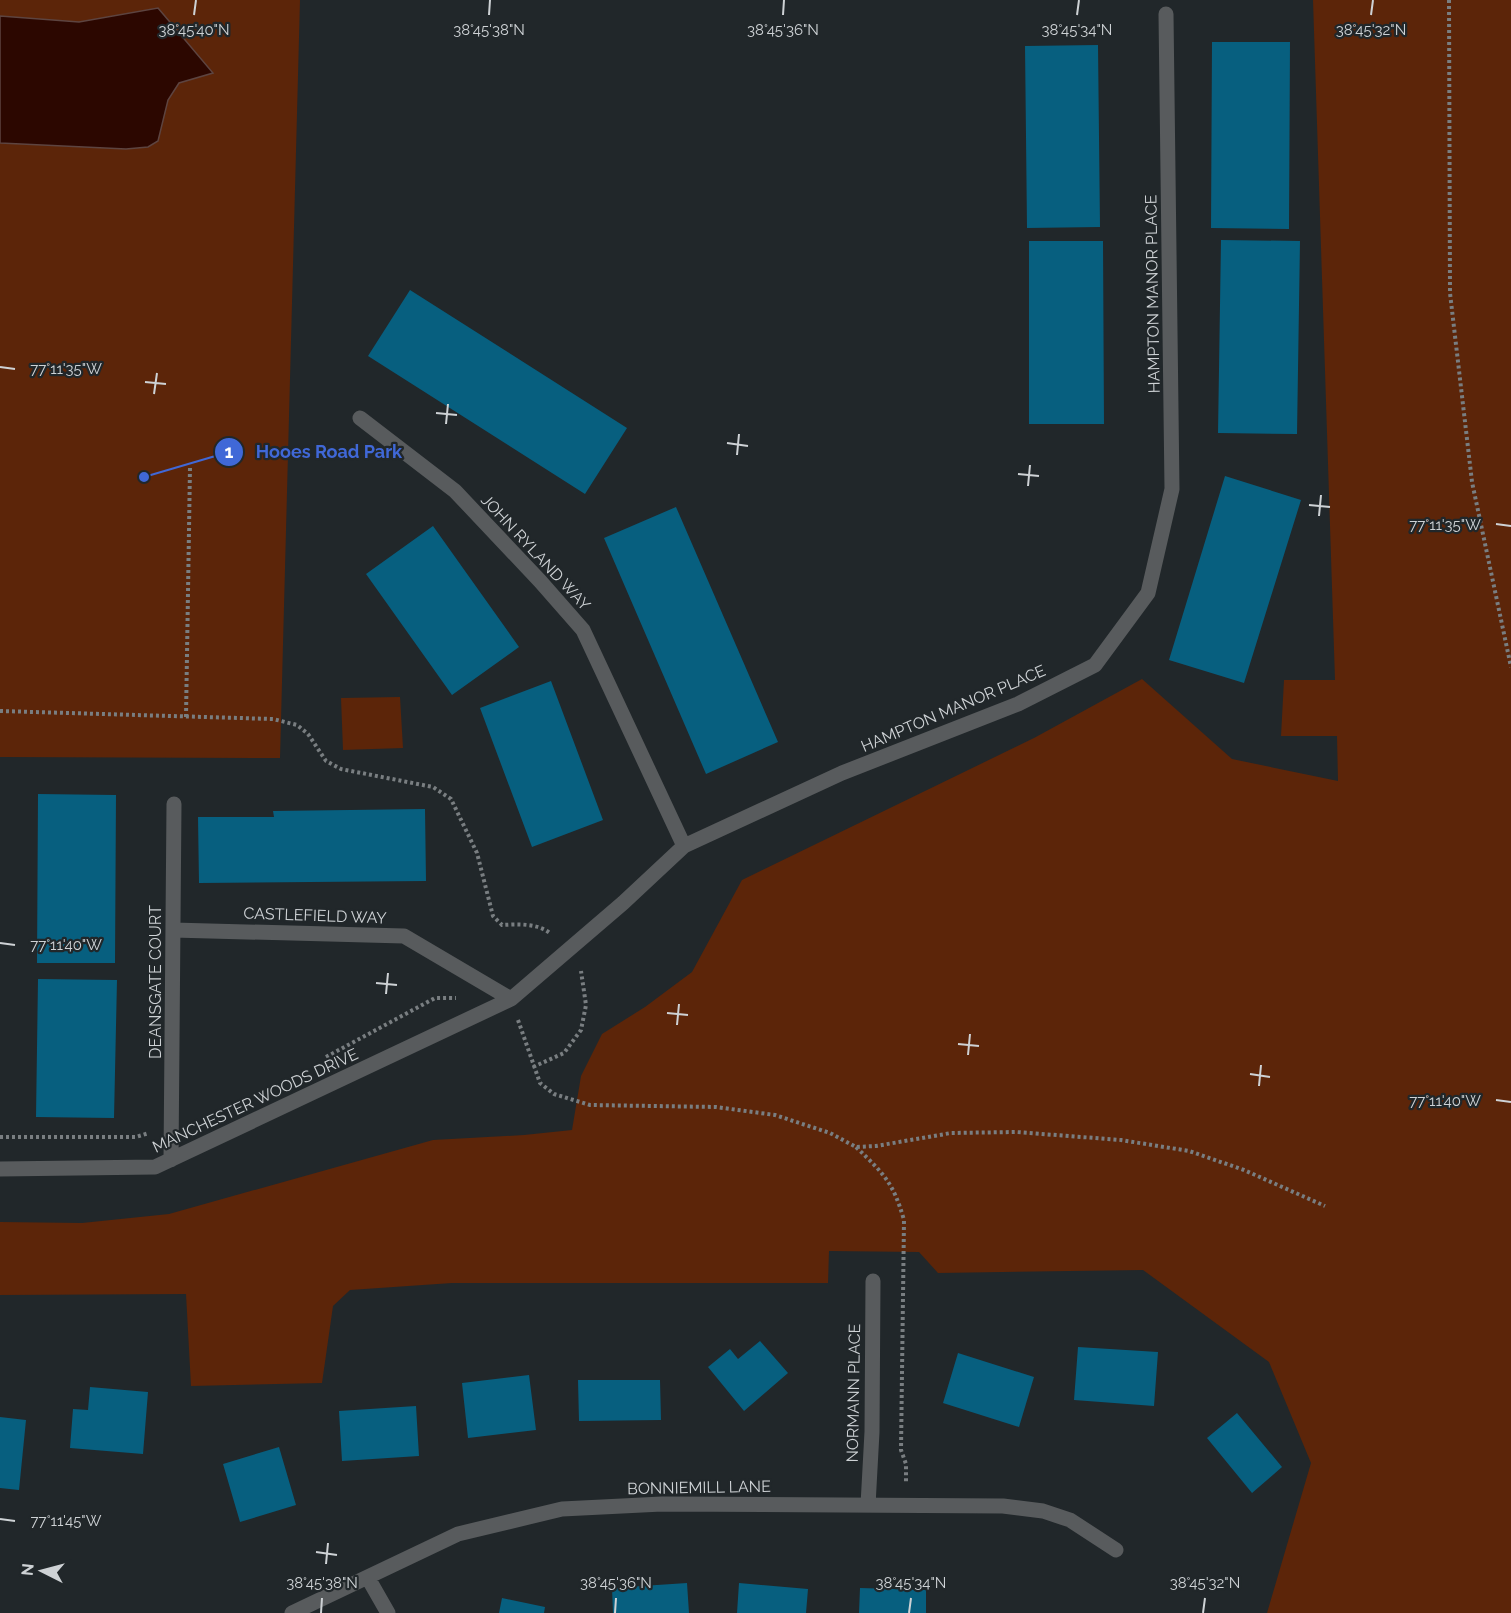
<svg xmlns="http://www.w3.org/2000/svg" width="1511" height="1613" viewBox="0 0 1511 1613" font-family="Raleway,sans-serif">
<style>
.green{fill:#5c2509}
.water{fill:#2c0700;stroke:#5d4440;stroke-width:1.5}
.building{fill:#075f7f}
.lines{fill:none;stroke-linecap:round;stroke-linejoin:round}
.path{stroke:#797e81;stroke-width:4;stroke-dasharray:3 3;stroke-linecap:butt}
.minor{stroke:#585b5d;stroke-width:15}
.ticks{fill:none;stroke:#ced2d5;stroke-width:2}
.labels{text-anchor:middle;stroke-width:4.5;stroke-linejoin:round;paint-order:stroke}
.street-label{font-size:16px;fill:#ced2d5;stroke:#21272a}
.ticks-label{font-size:15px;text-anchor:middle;fill:#ced2d5;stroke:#21272a;stroke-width:4.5;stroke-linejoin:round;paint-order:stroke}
.leader{fill:none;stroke:#4068d7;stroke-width:2}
.callout-dot{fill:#4068d7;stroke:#21272a;stroke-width:2}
.mark-label{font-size:18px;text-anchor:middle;font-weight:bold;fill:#fff}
.callout-label{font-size:18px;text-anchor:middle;font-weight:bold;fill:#4068d7;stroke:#21272a;stroke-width:4.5;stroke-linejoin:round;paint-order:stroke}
</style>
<rect width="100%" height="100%" fill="#21272a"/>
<path class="green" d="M0,0H300L280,758L0,757Z
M1313,0H1511V1613H1267L1311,1463L1269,1362L1143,1270L938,1273L919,1252L829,1251L828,1283H452L350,1290L333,1306L322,1383L191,1386L186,1294L0,1295V1222L82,1223L169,1214L433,1140L524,1135L572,1130L581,1076L602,1034L645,1007L692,972L742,880L1034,738L1142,679L1232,759L1338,781L1337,736H1281L1284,680H1335Z
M400,697L403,748L343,750L341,698Z"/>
<path class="water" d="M158,8L213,73L179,83L168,100L158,141L148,147L126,149L0,143V16L79,22Z"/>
<path class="building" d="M1212,42H1290L1289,229L1211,228Z
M1098,45L1100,227L1027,228L1025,46Z
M1221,240L1300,241L1297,434L1218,433Z
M1029,241H1103L1104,424H1029Z
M410,290L627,428L585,494L368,356Z
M1225,476L1301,500L1244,683L1169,660Z
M676,507L778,742L706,774L604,538Z
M433,526L519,647L452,695L366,574Z
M551,681L603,820L532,847L480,708Z
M38,794L116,795L115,963H37Z
M425,809L426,881L199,883L198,817H274L273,811Z
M38,979L117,980L114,1118L36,1117Z
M760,1341L788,1373L744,1411L708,1367L730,1349L738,1359Z
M1078,1347L1158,1352L1154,1406L1074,1400Z
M958,1353L1034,1377L1019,1427L943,1403Z
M529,1375L536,1430L468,1438L462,1383Z
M578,1380H660L661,1420L579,1421Z
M90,1387L148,1392L143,1454L70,1448L73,1409L88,1410Z
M416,1406L419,1456L342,1461L339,1411Z
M1237,1413L1282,1467L1252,1493L1207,1438Z
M0,1417L26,1420L19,1490L0,1488Z
M279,1447L296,1505L240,1522L223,1464Z
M687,1583L689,1613H613L612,1588Z
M739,1583L808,1589L806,1613H737Z
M860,1588L926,1590V1613H859Z
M502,1598L545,1607L544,1613H499Z"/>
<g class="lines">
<path class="path" d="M1449,0L1450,293L1472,482L1511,667
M0,711L273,719L297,725L308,734L326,761L341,769L433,787L451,799L477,853L493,916L502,925C518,924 538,923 551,934
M186,717L190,467
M518,1020L540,1083L554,1094L590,1105L716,1107L775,1115L830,1133L856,1147L876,1146L951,1133L1016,1132L1121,1140L1189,1151L1244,1170L1325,1206
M326,1057L435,998H456
M533,1067L564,1053L581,1030L586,1005L581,971
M0,1137H136L149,1133
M856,1147C884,1174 893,1182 904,1220L901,1450L906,1464V1483"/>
<path class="minor" d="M360,418L455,491L540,581L583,630L684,846
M173,930L404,936L511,999
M171,1160L174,804
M0,1169L155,1167L511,999L623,903L684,846L842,773L1018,704L1095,665L1148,593L1172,489L1166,14
M868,1505L872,1432L873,1281
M368,1578L388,1613
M292,1613L458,1534L562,1509L662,1504L1003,1506L1043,1511L1070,1520L1116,1550"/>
</g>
<path class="ticks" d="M194,15L196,0M489,15L490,0M783,15L784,0M1077,15L1079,0M1371,15L1373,0M0,367L15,369M145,382L166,384M154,394L157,373M436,413L457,415M446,424L448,404M727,443L748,446M737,455L739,434M1018,474L1039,476M1028,486L1030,465M1309,505L1330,507M1319,516L1321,495M1496,524L1511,526M0,943L15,945M376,983L397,985M386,994L388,973M667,1013L688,1015M677,1025L679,1004M958,1044L979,1046M968,1055L970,1034M1250,1074L1270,1077M1259,1086L1261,1065M1496,1100L1511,1102M0,1519L15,1521M316,1552L337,1555M326,1564L328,1543M321,1613L322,1598M615,1613L616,1598M909,1613L911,1598M1203,1613L1205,1598"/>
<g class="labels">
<g class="street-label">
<text transform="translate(1152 294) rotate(-91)" y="6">HAMPTON MANOR PLACE</text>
<text transform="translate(536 552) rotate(47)" y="6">JOHN RYLAND WAY</text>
<text transform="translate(953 708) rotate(-23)" y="6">HAMPTON MANOR PLACE</text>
<text transform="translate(315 915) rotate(2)" y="6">CASTLEFIELD WAY</text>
<text transform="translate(155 982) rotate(-90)" y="6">DEANSGATE COURT</text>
<text transform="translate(255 1100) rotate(-25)" y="6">MANCHESTER WOODS DRIVE</text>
<text transform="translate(853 1393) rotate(-89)" y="6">NORMANN PLACE</text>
<text transform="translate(699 1487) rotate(-1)" y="6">BONNIEMILL LANE</text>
</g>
</g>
<g class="ticks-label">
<text x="194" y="35">38°45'40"N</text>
<text x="489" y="35">38°45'38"N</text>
<text x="783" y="35">38°45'36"N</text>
<text x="1077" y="35">38°45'34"N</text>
<text x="1371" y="35">38°45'32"N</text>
<text x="66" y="374">77°11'35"W</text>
<text x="1445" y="530">77°11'35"W</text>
<text x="66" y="950">77°11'40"W</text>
<text x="1445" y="1106">77°11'40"W</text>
<text x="66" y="1526">77°11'45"W</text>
<text x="322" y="1588">38°45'38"N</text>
<text x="616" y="1588">38°45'36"N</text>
<text x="911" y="1588">38°45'34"N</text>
<text x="1205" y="1588">38°45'32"N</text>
</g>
<path class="leader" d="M144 477L229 452"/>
<g class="callout-dot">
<circle cx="144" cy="477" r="6"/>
<circle cx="229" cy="452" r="15"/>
</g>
<g class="mark-label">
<text x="229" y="458">1</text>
</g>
<g class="callout-label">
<text x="329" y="458">Hooes Road Park</text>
</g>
<g transform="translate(42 1571) rotate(276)" stroke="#21272a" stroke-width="4.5" paint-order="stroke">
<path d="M0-4.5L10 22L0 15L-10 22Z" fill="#ced2d5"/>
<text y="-9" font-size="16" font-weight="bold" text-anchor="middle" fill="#ced2d5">N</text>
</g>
</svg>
